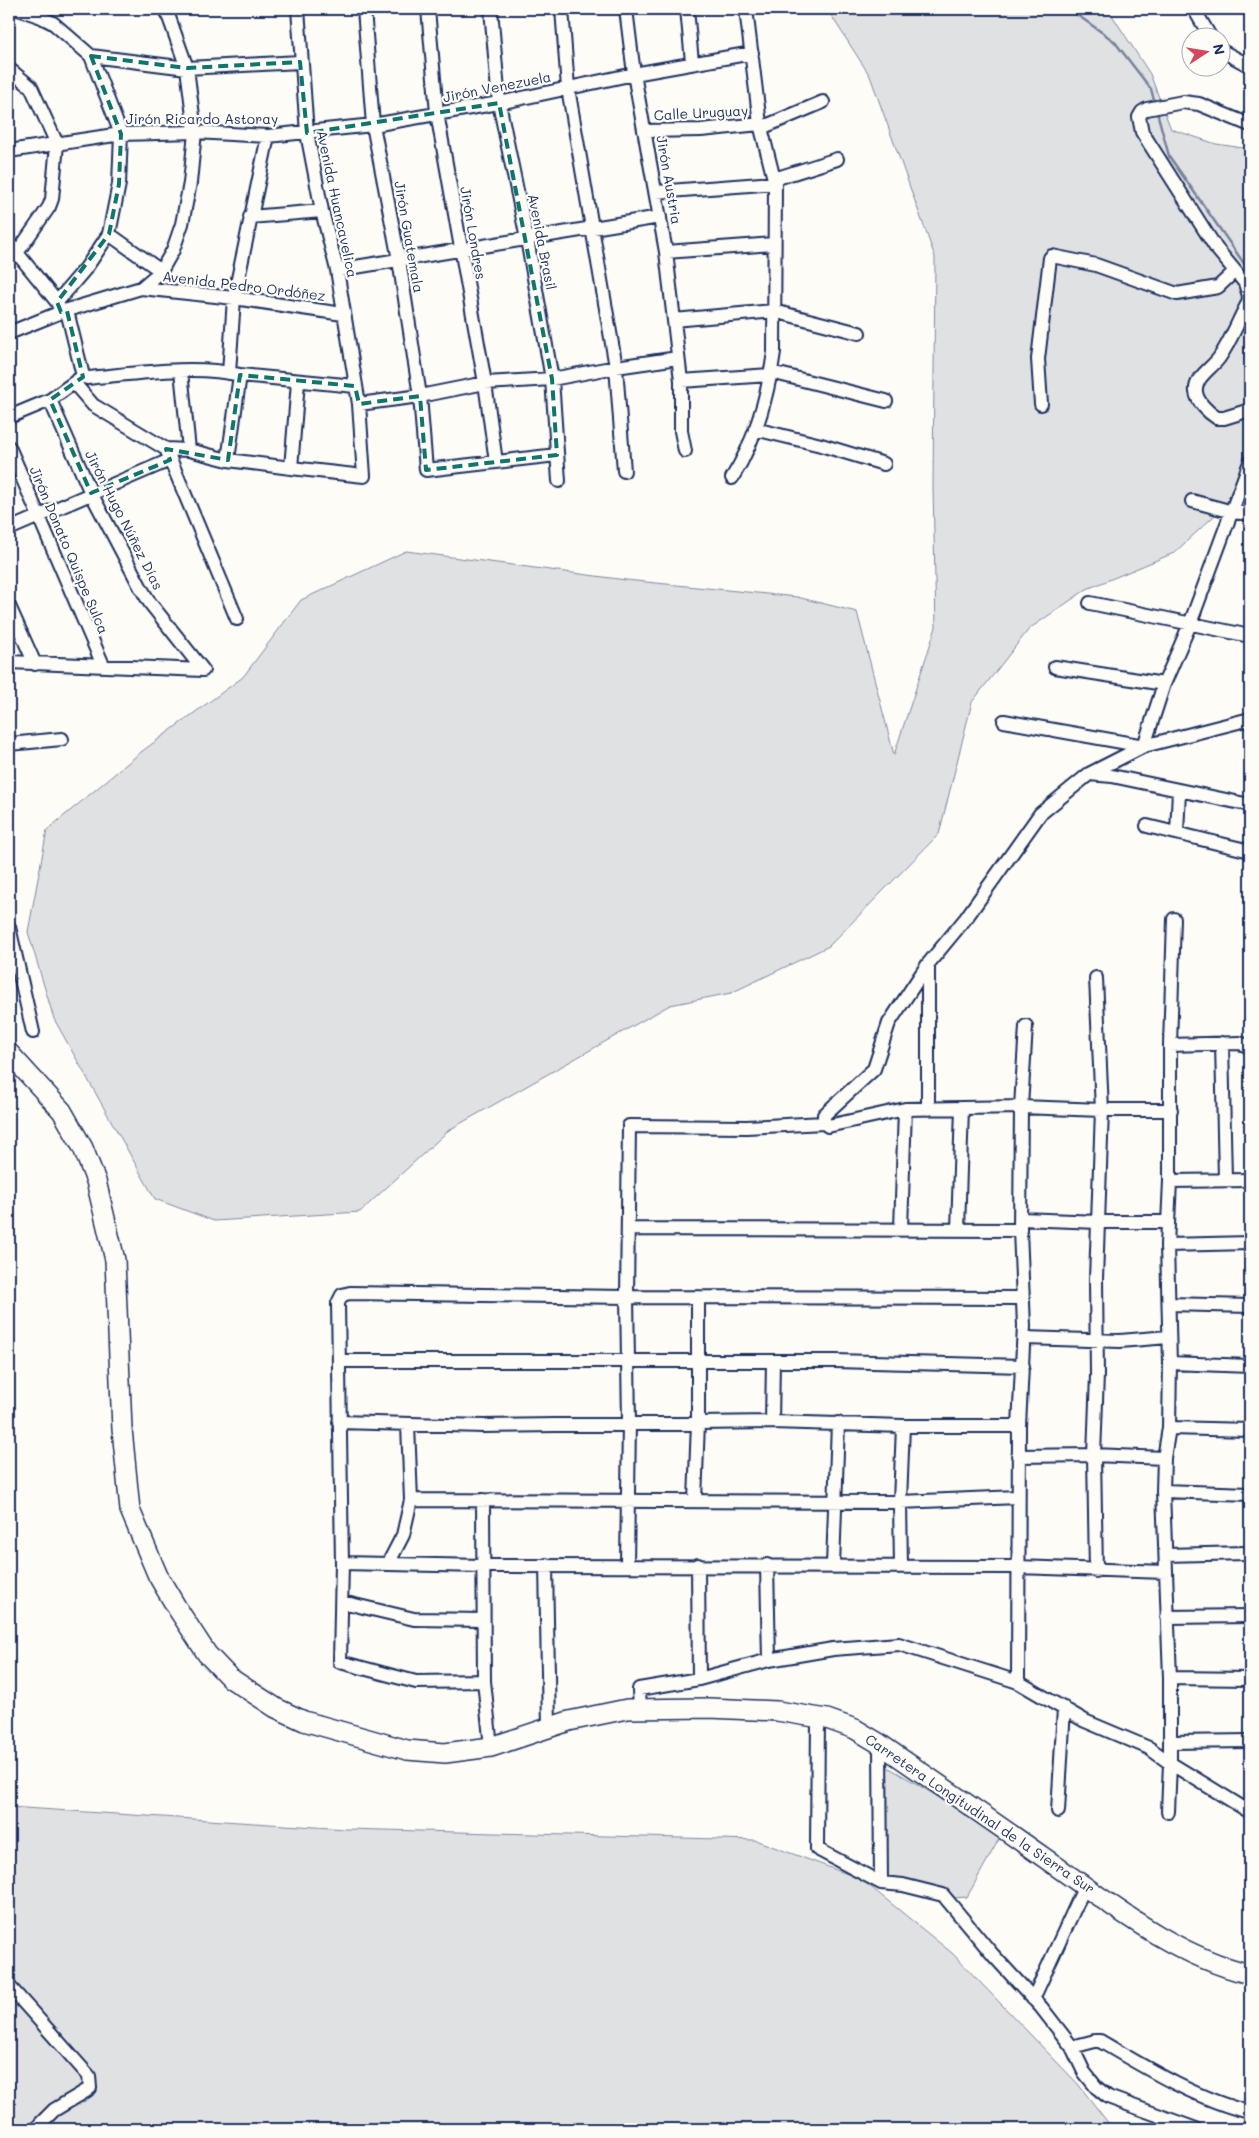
<svg xmlns="http://www.w3.org/2000/svg" width="1259" height="2138" viewBox="0 0 1259 2138" font-family="Mali,sans-serif">
<style>
.green{fill:#e0e1e3;stroke:#7e88a0}
.lines{fill:none;stroke-linecap:round;stroke-linejoin:round}
.stream{stroke:#76819c;stroke-width:2.5}
.minor-casing{stroke:#1b2f5e;stroke-width:16}
.highway-casing{stroke:#1b2f5e;stroke-width:22}
.minor{stroke:#fdfcf7;stroke-width:12}
.highway{stroke:#fdfcf7;stroke-width:19}
.marked{fill:none;stroke:#0f766e;stroke-width:4;stroke-dasharray:10 6;stroke-linejoin:round}
.labels{text-anchor:middle;stroke-width:4.5;stroke-linejoin:round;paint-order:stroke}
.street-label{font-size:14px;fill:#1b2f5e;stroke:#fdfcf7}
</style>
<rect width="100%" height="100%" fill="#fdfcf7"/>
<filter id="ink" filterUnits="userSpaceOnUse"><feTurbulence type="fractalNoise" baseFrequency=".02" numOctaves="2"/><feDisplacementMap in="SourceGraphic" scale="10" xChannelSelector="R" yChannelSelector="G"/><feConvolveMatrix kernelMatrix="1 2 1 2 8 2 1 2 1" color-interpolation-filters="sRGB"/></filter>
<g filter="url(#ink)">
<path class="green" d="M827,9H1108L1150,74L1171,129L1216,144L1250,149V478L1213,517L1174,553L1087,589L1029,629L972,702L939,834L829,946L731,993L670,1005L449,1130L360,1212L214,1221L155,1199L54,1019L28,932L47,830L141,752L243,677L301,600L406,551L626,580L797,597L857,612L894,755L936,627L933,487L935,257L870,76Z
M876,1761C909,1778 938,1797 969,1817C984,1826 987,1825 999,1839L967,1897L952,1898L887,1879Z
M9,1807L346,1829L755,1840L861,1879L952,1953L1078,2084L1113,2129H9Z"/>
<g class="lines">
<path class="stream" d="M1069,9L1114,41L1151,89L1155,104
M1157,112L1169,156L1250,272"/>
<defs>
<path id="minor" d="M18,9L39,16L53,23L91,56L121,134L119,184L109,234L86,268L57,302
M364,9L373,125L399,260L420,396L426,470L557,455
M428,9L437,113L485,383L496,462
M491,9L499,103L527,239L552,379L559,481
M562,9L568,88L616,367L624,471
M626,9L634,74L666,252L681,381L771,375
M687,9L692,62
M1194,9L1211,38
M1222,51L1250,66
M91,56L187,68L300,62
M9,69L31,87L57,144L52,199L49,207L17,253L9,256
M1250,125L1199,104L1183,102L1147,109L1142,112L1139,117L1142,132L1216,248L1245,283L1249,296L1248,303C1238,321 1231,341 1219,358C1212,368 1194,378 1196,392C1197,402 1209,413 1217,418H1224L1250,410
M761,128L823,102
M644,131L701,130L760,124
M9,151L121,134L195,132L268,136L373,125L499,103L634,74L752,53
M774,179L837,159
M656,192L775,183
M250,217L322,211
M109,234L161,271
M9,243L57,302L60,310
M666,252L774,244
M337,270L660,217
M141,288L234,298L343,314
M67,311L83,376
M674,320L774,311L859,333
M9,333L61,312L141,288L161,271L173,250L182,224L190,183L195,132L187,68L166,9
M181,371L189,450
M771,372L886,401
M229,373L234,298L268,136
M83,376L87,378C133,374 195,364 240,375L355,386
M681,381V431L685,451
M74,383L93,405L166,449L189,450L228,460L291,468L364,476L359,404L337,270L322,211L307,133L298,9
M50,400L91,493L141,588L150,603L203,670
M359,404L420,396L485,383L552,379L616,367L678,358
M1041,404L1038,359L1050,258L1052,256L1096,265L1177,294L1218,287L1235,271
M9,417L50,400L79,379
M755,429L821,445L884,464
M9,447L103,665
M166,449L237,619
M228,460L240,375
M291,468L298,382
M732,478C755,441 768,395 774,352L775,183L760,124L746,9
M1192,501L1233,512L1250,514
M9,529L170,460
M1090,603L1250,636
M9,606L35,664
M9,662L203,670
M1055,667L1164,684
M1004,721L1144,746L1164,684L1190,624L1250,462
M9,744L62,739
M1089,774L1112,776L1250,805
M1147,826L1250,851
M1177,833L1179,791
M9,927L33,1032
M1096,978L1102,1110L1096,1279L1097,1375L1094,1455L1096,1571
M1222,1043L1225,1179
M1170,1045L1240,1043L1250,1047
M928,1109V964
M1171,1110H1102L1021,1107L905,1109L828,1126L824,1123V1115L874,1069L889,1023L928,964L966,918L1040,814L1089,774L1144,746L1250,719
M1170,1181L1250,1180
M1021,1219L1099,1222H1167
M628,1229L1020,1230
M901,1229L905,1109
M958,1230L962,1108
M1167,1245L1250,1243
M1169,1304L1250,1306
M1024,1338L1120,1341L1168,1337
M339,1361H835L1023,1366
M1170,1363L1250,1366
M339,1422L484,1426L772,1422L903,1426H1019
M772,1422L773,1361
M1169,1428L1250,1430
M1018,1456L1094,1455L1164,1458
M1163,1491L1250,1494
M411,1500L900,1502L1018,1497
M483,1500L484,1681L491,1747
M695,1500L698,1423V1297
M1166,1555L1246,1553
M342,1563L483,1566L1017,1567L1166,1572
M388,1564L403,1535L411,1500L408,1425
M546,1565L549,1728
M627,1565L629,1423L627,1297L629,1126L747,1127L824,1123
M698,1565L699,1679
M767,1565L769,1660
M833,1566L838,1423
M901,1567L900,1502L903,1426
M342,1602L414,1619L483,1620
M1167,1617L1250,1616
M1170,1678L1250,1679
M484,1681L416,1682L340,1662L342,1563L338,1303L342,1295L350,1293L627,1297L1023,1298
M1018,1682L1019,1426L1024,1326L1020,1230L1021,1107L1026,1026
M640,1710L639,1689L699,1679L769,1660L833,1649L899,1644L1018,1682L1085,1721L1149,1748L1170,1763L1250,1812
M818,1718L817,1849L881,1883L903,1885L943,1895L993,1955L1041,2007L1072,2047L1084,2072L1096,2087L1108,2097L1196,2129
M1171,1742L1250,1741
M880,1744L881,1883
M1058,1811L1064,1708
M1168,1812L1170,1763V1678L1163,1491L1164,1458L1169,1428L1170,1363L1167,1245L1170,1181V1045L1174,919
M9,1986L89,2076L90,2088L86,2091L54,2110L40,2124V2129
M1033,1999L1085,1886
M1072,2047L1095,2041H1100C1144,2067 1200,2101 1250,2112"/>
<path id="highway" d="M9,1053L62,1111L83,1148L96,1181L115,1260L122,1429L130,1510L158,1576L177,1608L207,1654L230,1678L276,1708L304,1721L407,1750L445,1753L491,1747L569,1721L627,1709L709,1708L777,1711L827,1719L855,1729L880,1744C935,1782 991,1820 1046,1859C1109,1903 1174,1956 1250,1974"/>
</defs>
<use href="#minor" class="minor-casing"/>
<use href="#highway" class="highway-casing"/>
<use href="#minor" class="minor"/>
<use href="#highway" class="highway"/>
</g>
</g>
<path class="marked" d="M91,56L187,68L300,62L307,133L499,103L552,379L557,455L426,470L420,396L359,404L355,386L240,375L228,460L166,449L170,460L91,493L50,400L83,377L67,311L61,312L57,302L109,234L119,184L121,134Z"/>
<g class="labels">
<g class="street-label">
<text transform="translate(497 87) rotate(-11)" y="5">Jirón Venezuela</text>
<text transform="translate(701 113) rotate(-3)" y="5">Calle Uruguay</text>
<text x="202" y="124">Jirón Ricardo Astoray</text>
<text transform="translate(669 180) rotate(80)" y="5">Jirón Austria</text>
<text transform="translate(337 204) rotate(78)" y="5">Avenida Huancavelica</text>
<text transform="translate(473 233) rotate(80)" y="5">Jirón Londres</text>
<text transform="translate(409 237) rotate(80)" y="5">Jirón Guatemala</text>
<text transform="translate(542 242) rotate(79)" y="5">Avenida Brasil</text>
<text transform="translate(244 286) rotate(7)" y="5">Avenida Pedro Ordóñez</text>
<text transform="translate(124 520) rotate(63)" y="5">Jirón Hugo Núñez Días</text>
<text transform="translate(69 550) rotate(67)" y="5">Jirón Donato Quispe Sulca</text>
<text transform="translate(980 1814) rotate(34)" y="5">Carretera Longitudinal de la Sierra Sur</text>
</g>
</g>
<rect width="1259" height="2138" fill="none" stroke="#fdfcf7" stroke-width="30"/>
<rect x="15" y="15" width="1229" height="2108" fill="none" stroke="#1b2f5e" stroke-width="2" filter="url(#ink)"/>
<g transform="translate(1206 52) rotate(78)"><circle r="24" fill="#fdfcf7" stroke="#a3aaba"/>
<path d="M0-4L9 19L0 12L-9 19Z" fill="#d1495b"/>
<text y="-8" font-size="14" font-weight="bold" text-anchor="middle" fill="#1b2f5e">N</text>
</g>
</svg>
